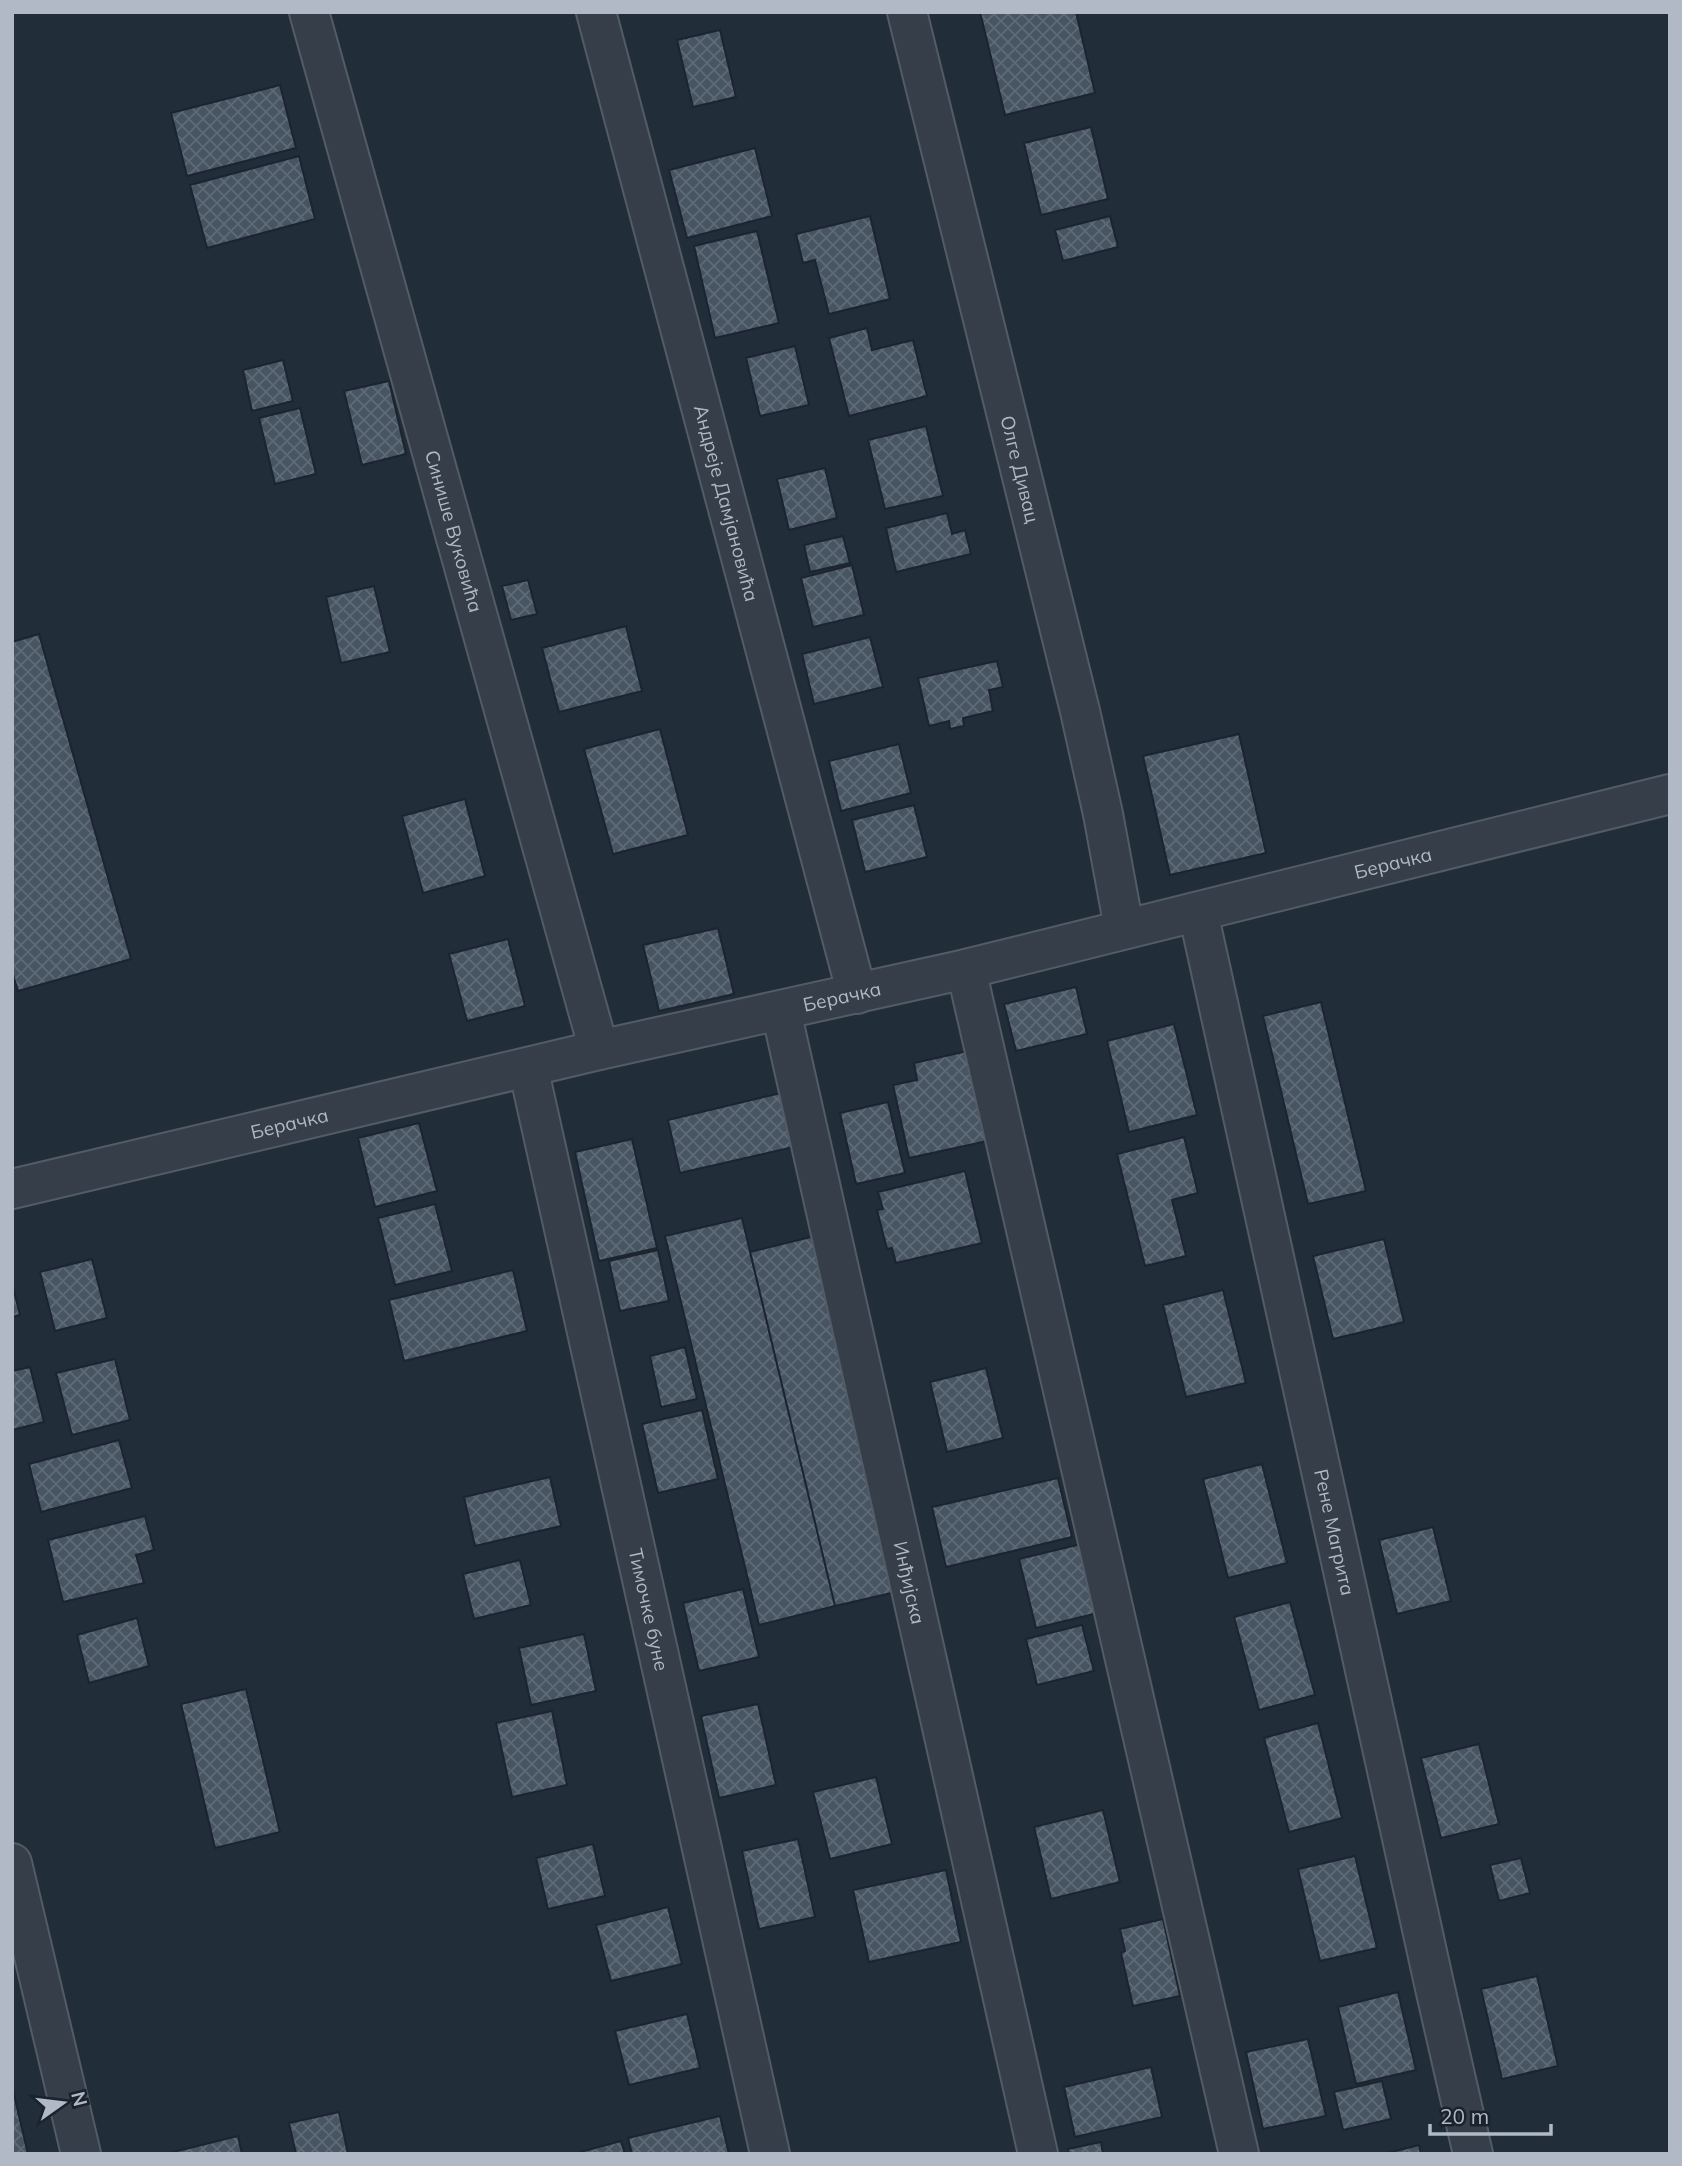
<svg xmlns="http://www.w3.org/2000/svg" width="1682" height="2166" viewBox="0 0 1682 2166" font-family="Mulish,sans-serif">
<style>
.building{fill:url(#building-cross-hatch);stroke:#1c252f;stroke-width:2}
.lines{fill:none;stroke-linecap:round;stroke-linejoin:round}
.minor-casing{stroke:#535c66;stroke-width:42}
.minor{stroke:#353e49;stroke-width:38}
.labels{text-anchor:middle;stroke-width:7;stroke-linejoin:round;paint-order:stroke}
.street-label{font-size:19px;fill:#b0b9c5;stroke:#1a232d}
</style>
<defs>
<pattern id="building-cross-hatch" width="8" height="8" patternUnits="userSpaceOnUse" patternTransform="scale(1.75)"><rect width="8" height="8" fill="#475462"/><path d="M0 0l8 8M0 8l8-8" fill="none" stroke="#5f6a77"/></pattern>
</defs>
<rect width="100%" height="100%" fill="#212d38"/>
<path class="building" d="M980,12H1076L1095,93L1005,115Z
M720,30L736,97L693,107L677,40Z
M280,85L296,148L187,176L171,113Z
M1091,127L1108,199L1041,215L1024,143Z
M755,148L772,216L687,238L669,170Z
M299,156L315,219L207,248L190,185Z
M870,216L890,299L829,314L815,260L803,263L796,234Z
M1110,216L1118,247L1063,261L1055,230Z
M757,231L779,323L715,338L694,246Z
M867,328L872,350L913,340L927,396L849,416L829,338Z
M795,346L809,405L760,416L746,358Z
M283,360L293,401L252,411L243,370Z
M389,381L406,454L362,465L344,391Z
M300,408L316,474L275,484L259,418Z
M926,426L943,496L885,509L868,440Z
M825,468L837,518L789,530L777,479Z
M947,513L952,534L965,530L971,554L896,572L886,528Z
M843,536L850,563L810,572L804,545Z
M852,565L864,615L813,627L801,578Z
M528,580L537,614L511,620L502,586Z
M374,586L390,652L341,663L326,597Z
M626,626L642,691L559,712L542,648Z
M39,634L131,959L18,991L12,972V642Z
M870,637L883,687L814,704L802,654Z
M997,661L1003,687L989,690L993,711L963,718L964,726L950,729L949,721L929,726L918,678Z
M660,729L688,835L613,854L584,749Z
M1239,734L1266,853L1170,875L1143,756Z
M899,744L911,793L841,811L829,761Z
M465,799L485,876L423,893L402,816Z
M914,805L927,857L865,872L852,820Z
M718,928L734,994L659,1011L643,945Z
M508,939L525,1006L467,1021L449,954Z
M1076,987L1087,1034L1016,1051L1004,1004Z
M1321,1002L1366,1191L1308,1204L1263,1016Z
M1174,1024L1197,1115L1129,1132L1107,1041Z
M972,1050L992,1140L909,1158L893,1085L917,1080L914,1063Z
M785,1092L798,1146L680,1173L668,1120Z
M888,1102L905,1173L856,1184L840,1113Z
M419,1123L437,1191L375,1207L358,1138Z
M1184,1137L1198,1193L1172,1200L1186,1256L1145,1266L1117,1154Z
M632,1139L657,1248L599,1261L575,1152Z
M965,1171L982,1243L896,1263L892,1248L887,1249L877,1210L883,1209L878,1192Z
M435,1204L452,1271L395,1285L378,1218Z
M742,1218L835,1606L759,1625L665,1236Z
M815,1236L900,1591L835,1606L750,1252Z
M1384,1239L1404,1322L1333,1339L1313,1256Z
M658,1250L669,1301L620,1311L609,1261Z
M92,1259L107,1318L55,1331L40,1272Z
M513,1270L527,1331L404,1361L389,1300Z
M12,1283L20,1315L12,1317Z
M1223,1290L1246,1383L1186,1397L1163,1305Z
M685,1347L697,1399L661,1407L650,1356Z
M115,1359L130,1420L72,1435L56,1373Z
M30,1367L44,1422L12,1430V1371Z
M986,1368L1003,1438L947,1452L930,1382Z
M702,1410L718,1479L658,1493L642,1424Z
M119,1440L132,1488L41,1512L29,1464Z
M1262,1464L1287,1563L1228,1578L1203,1479Z
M550,1477L561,1526L475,1546L464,1497Z
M1058,1478L1072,1537L946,1567L932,1507Z
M145,1516L154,1550L136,1555L144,1583L63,1602L48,1540Z
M1433,1527L1451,1601L1397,1614L1379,1540Z
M1081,1544L1098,1613L1036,1628L1019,1559Z
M520,1560L531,1605L474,1619L463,1574Z
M743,1589L759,1657L699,1671L683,1603Z
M1290,1602L1315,1695L1259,1710L1234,1617Z
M137,1618L149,1666L89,1683L77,1635Z
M1082,1625L1094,1671L1037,1685L1026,1639Z
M584,1634L596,1691L531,1705L519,1648Z
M246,1689L280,1832L215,1848L181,1704Z
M758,1704L776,1785L719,1798L701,1716Z
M552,1711L567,1785L512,1797L496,1723Z
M1318,1723L1342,1818L1289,1832L1264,1738Z
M1479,1744L1499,1824L1441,1838L1421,1758Z
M876,1777L892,1844L830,1859L813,1792Z
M1103,1810L1120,1882L1051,1899L1034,1827Z
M798,1839L815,1917L759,1929L742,1851Z
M593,1844L605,1896L548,1909L536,1858Z
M1355,1856L1377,1948L1320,1961L1298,1869Z
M1521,1858L1530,1893L1499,1901L1490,1865Z
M946,1870L961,1942L869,1962L853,1890Z
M668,1907L682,1964L611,1981L596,1925Z
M1163,1919L1180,1996L1133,2006L1121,1953L1125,1951L1120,1929Z
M1537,1976L1558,2066L1502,2079L1481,1989Z
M1398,1992L1416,2070L1356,2084L1338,2007Z
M687,2014L700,2068L629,2085L615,2031Z
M1308,2039L1326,2116L1263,2129L1246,2052Z
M1151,2067L1162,2117L1075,2137L1064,2087Z
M1382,2081L1391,2119L1343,2130L1334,2092Z
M12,2086L28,2154H12Z
M339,2112L348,2154H296L289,2123Z
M720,2116L729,2154H632L628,2138Z
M238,2136L242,2154H165Z
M621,2141L625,2154H580V2152Z
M1101,2142L1103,2154H1069L1068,2149Z
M1419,2145L1421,2154H1384Z"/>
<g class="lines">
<defs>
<g id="minor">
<path id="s1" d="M309,12L599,1050"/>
<path id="s2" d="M596,12L857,994"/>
<path id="s3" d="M907,12L1080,711L1103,814L1124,928"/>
<path id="s4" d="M1198,912L1435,1988L1473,2154"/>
<path d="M966,969L1239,2154"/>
<path id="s5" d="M781,1011L1038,2154"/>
<path id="s6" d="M528,1067L770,2154"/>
<path id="s7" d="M12,1189L599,1050L966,969L1670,794"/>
<path d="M12,1863L81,2154"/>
</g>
</defs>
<use href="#minor" class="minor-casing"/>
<use href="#minor" class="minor"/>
</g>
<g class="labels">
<g class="street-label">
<text dy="7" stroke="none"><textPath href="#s3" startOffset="471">Олге Дивац</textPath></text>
<text dy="7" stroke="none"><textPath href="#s2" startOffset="508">Андреје Дамјановића</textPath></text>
<text dy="7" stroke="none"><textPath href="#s1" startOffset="539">Синише Вуковића</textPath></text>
<text dy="7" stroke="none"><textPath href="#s7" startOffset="1419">Берачка</textPath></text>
<text dy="7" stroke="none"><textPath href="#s7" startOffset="852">Берачка</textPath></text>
<text dy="7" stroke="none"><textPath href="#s7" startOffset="285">Берачка</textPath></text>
<text dy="7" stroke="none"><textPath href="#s4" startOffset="635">Рене Магрита</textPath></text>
<text dy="7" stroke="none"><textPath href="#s5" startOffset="586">Инђијска</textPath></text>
<text dy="7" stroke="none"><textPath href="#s6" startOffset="556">Тимочке буне</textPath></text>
</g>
</g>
<rect width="1682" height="2166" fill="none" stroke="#b0b9c5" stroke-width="28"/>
<g transform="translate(63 2103) rotate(76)" stroke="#1a232d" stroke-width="5" paint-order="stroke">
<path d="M0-5L12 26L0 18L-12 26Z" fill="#b0b9c5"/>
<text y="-10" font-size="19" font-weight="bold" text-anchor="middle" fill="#b0b9c5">N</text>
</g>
<path d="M1430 2124v10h121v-10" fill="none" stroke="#b0b9c5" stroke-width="3.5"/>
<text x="1440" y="2124" font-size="21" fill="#b0b9c5" stroke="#1a232d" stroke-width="5" paint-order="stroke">20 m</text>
</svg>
